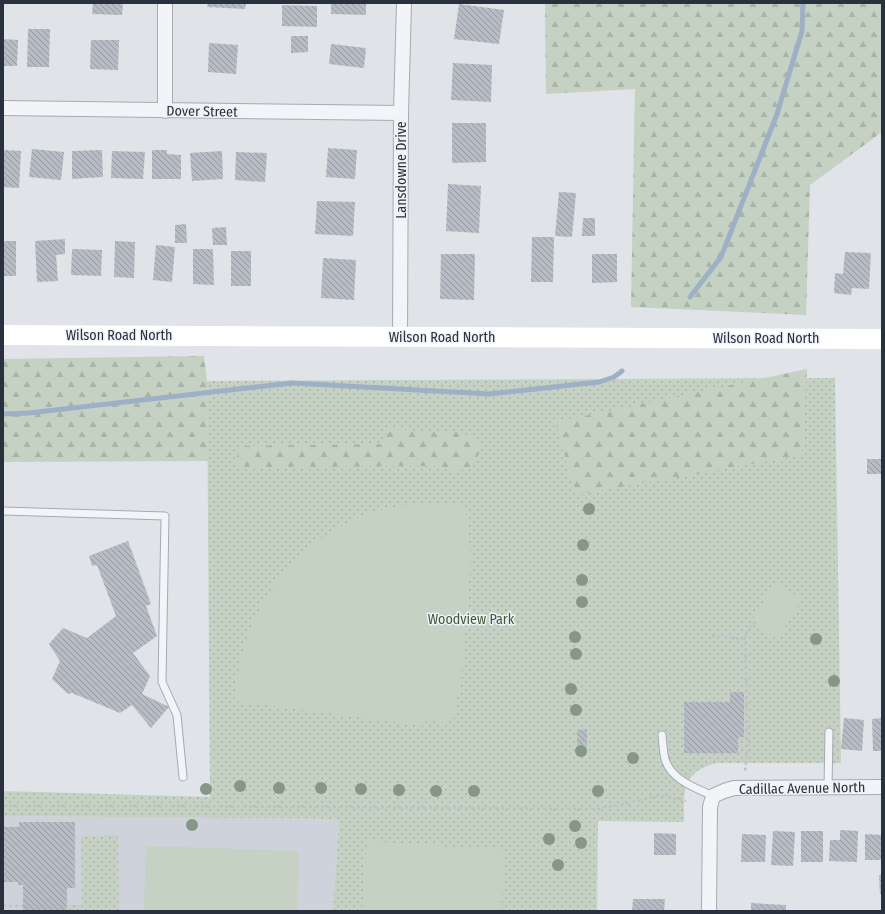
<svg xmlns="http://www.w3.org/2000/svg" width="885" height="914" viewBox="0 0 885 914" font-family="'Fira Sans Condensed',sans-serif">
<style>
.built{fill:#ced2da}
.grass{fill:url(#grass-dots)}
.forest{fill:url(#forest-firs)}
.garden{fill:#c5d1c2}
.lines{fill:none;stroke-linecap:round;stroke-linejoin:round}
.stream{stroke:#9db0c6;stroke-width:5}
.building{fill:url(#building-back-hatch)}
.service-casing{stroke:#a6aab2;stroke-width:9}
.minor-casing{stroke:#a6aab2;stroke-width:16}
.path{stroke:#bec1c7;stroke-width:2.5;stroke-dasharray:3 3;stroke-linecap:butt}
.service{stroke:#f2f4f7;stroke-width:7}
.minor{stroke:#f2f4f7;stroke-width:14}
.secondary{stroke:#fff;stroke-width:20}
.tree{fill:#869787}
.labels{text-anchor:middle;stroke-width:3;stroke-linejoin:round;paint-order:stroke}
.street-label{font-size:14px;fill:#2a313e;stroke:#eff2f6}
.park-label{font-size:14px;fill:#3d5938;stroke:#eff2f6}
</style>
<defs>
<pattern id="grass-dots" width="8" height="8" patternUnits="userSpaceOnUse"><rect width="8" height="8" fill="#c5d1c2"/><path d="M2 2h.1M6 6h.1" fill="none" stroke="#a9b4a8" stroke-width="1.8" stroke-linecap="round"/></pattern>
<pattern id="forest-firs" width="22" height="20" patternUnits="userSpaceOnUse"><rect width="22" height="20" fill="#c5d1c2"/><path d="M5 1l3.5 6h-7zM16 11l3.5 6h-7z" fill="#a9b4a8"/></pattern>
<pattern id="building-back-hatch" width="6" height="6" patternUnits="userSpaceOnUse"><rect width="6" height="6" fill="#b7bcc4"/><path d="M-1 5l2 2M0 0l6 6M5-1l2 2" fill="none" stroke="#9599a1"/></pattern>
</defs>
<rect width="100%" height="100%" fill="#e0e3e8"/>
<path class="built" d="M3,816L339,819L333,911H3Z"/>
<path class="grass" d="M835,378L841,763H716C681,773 684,790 684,822L598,821L597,911H333L339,819L3,816V791L210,797L207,381Z
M118,835L119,911H66V905H82L81,836Z"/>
<path class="forest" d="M545,3H882V132L810,185L806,315L631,307L635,89L546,94Z
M204,356L207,381L208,461L3,462V359Z
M807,369L802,455L575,495L556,422Z
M386,429L460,432L475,439L481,450L472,468L455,471L435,466L241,467L236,460L239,451L245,446L385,444Z"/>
<path class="garden" d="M423,504H465L471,558L460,695H456L454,718L447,723L426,721L425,726L234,701C237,683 239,664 244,647C265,576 324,519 399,506C406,505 415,505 423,504Z
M774,583L802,599L778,639L751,623Z
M367,841L505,850L501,911H362Z
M146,846L299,851L297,911H144Z"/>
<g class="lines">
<path class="stream" d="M690,297L721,257L777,114L802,31L803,3
M3,414L29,413L292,383L489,394L599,382L614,377L622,371"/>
</g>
<path class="building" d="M93,3H123L122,15L92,14Z
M208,3H246L245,9L207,7Z
M331,3H366V15L331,14Z
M459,4L504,10L499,44L454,39Z
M282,5L317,6V27L282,26Z
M28,29H50L49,67H27Z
M291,36H308V52L291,53Z
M3,39L18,40L17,66H3Z
M91,40H119L118,70L90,69Z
M209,43L238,45L236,74L208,72Z
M331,44L366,48L364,68L329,64Z
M453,63L492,65L491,102L451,100Z
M452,123H486V162L452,163Z
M328,148L357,150L355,179L326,177Z
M32,149L64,152L61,180L29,177Z
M3,150L21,151L19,188L3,187Z
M102,150L103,177L72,179V151Z
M152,150H167V154L181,155V179H152Z
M112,151L145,152L143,179L111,178Z
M222,151L223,179L192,181L190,153Z
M236,152L267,153L265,182L235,180Z
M448,184L481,186L479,233L446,231Z
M559,192L576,193L572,237L555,236Z
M317,201L355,202L353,236L315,234Z
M583,218H595V236H582Z
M186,224L187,243H175V225Z
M226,227L227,245H213L212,228Z
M532,237H554L553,282H531Z
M65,239V254L56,255L58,281L37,282L35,241Z
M3,241H16V276H3Z
M115,241L135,242L134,278L114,277Z
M156,245L175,247L172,282L153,280Z
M72,249L102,250L101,276L71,275Z
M193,249H213L214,285L193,284Z
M231,251H251V286H231Z
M845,252L871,253L869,289L852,288L851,295L834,293L835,273L843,274Z
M441,254H475L474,300L440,299Z
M592,254H617V282L592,283Z
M323,258L356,260L354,300L321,298Z
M867,459H882V474H867Z
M128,541L151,604L146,606L157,636L133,653L150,676L142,694L169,707L151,728L132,705L120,713L72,693L68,694L52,679L60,661L49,644L63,628L87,638L116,616L97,565L92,566L89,556Z
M730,692H744V737H738V753H684V702H730Z
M844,718L864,720L862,751L841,749Z
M882,718V751H873L872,719Z
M587,729V745H577V730Z
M19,822H75V888H67V911H23V885H18V882H3V827H19Z
M840,830L858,831L857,862L829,861L830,840H840Z
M773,831L795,832L793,866L771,865Z
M801,831H823V862H801Z
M654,833L676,834V855H654Z
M742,834L766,835L765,862H741Z
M865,834L882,835V860H865Z
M882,874V894H880L879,875Z
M633,899H665L664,911H632Z
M751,903L786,905V911H751Z"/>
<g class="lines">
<defs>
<path id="service" d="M3,511L165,516L162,682L177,715L183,777
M662,735C663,743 663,752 665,759C671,780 696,788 713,796
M828,788L829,732"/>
<path id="minor" d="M3,108L401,113
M165,111V3
M400,337L401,113L404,3
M709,911L710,807L713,796L724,791L734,788L882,787"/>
</defs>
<use href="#service" class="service-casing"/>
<use href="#minor" class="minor-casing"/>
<path class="path" d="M712,636L745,639L748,740L745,773
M745,639C747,630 749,626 757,621
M3,806H152L597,809L629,803L660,795L686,801
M3,906H23"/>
<use href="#service" class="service"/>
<use href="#minor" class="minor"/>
<path class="secondary" d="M3,335L882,339"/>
</g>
<g class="tree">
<circle cx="589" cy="509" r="6"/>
<circle cx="583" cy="545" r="6"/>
<circle cx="582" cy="580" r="6"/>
<circle cx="582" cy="602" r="6"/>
<circle cx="575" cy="637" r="6"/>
<circle cx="816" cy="639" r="6"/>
<circle cx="576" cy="654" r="6"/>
<circle cx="834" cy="681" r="6"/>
<circle cx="571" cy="689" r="6"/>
<circle cx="576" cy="710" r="6"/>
<circle cx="581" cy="751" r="6"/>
<circle cx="633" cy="758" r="6"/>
<circle cx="240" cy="786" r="6"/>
<circle cx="279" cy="788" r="6"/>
<circle cx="321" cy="788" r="6"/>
<circle cx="206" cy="789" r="6"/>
<circle cx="361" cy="789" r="6"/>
<circle cx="399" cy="790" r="6"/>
<circle cx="436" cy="791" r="6"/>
<circle cx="474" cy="791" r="6"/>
<circle cx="598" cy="791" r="6"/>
<circle cx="192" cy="825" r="6"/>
<circle cx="575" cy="826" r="6"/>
<circle cx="549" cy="839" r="6"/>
<circle cx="581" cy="843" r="6"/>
<circle cx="558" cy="865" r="6"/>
</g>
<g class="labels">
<g class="street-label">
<text transform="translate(202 111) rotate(1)" y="5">Dover Street</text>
<text transform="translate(401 170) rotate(-90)" y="5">Lansdowne Drive</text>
<text x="119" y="340">Wilson Road North</text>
<text x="442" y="342">Wilson Road North</text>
<text x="766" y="343">Wilson Road North</text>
<text transform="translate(802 788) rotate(-1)" y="5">Cadillac Avenue North</text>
</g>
<g class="park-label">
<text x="471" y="624">Woodview Park</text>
</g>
</g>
<rect width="885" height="914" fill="none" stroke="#2a313e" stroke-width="8"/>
</svg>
